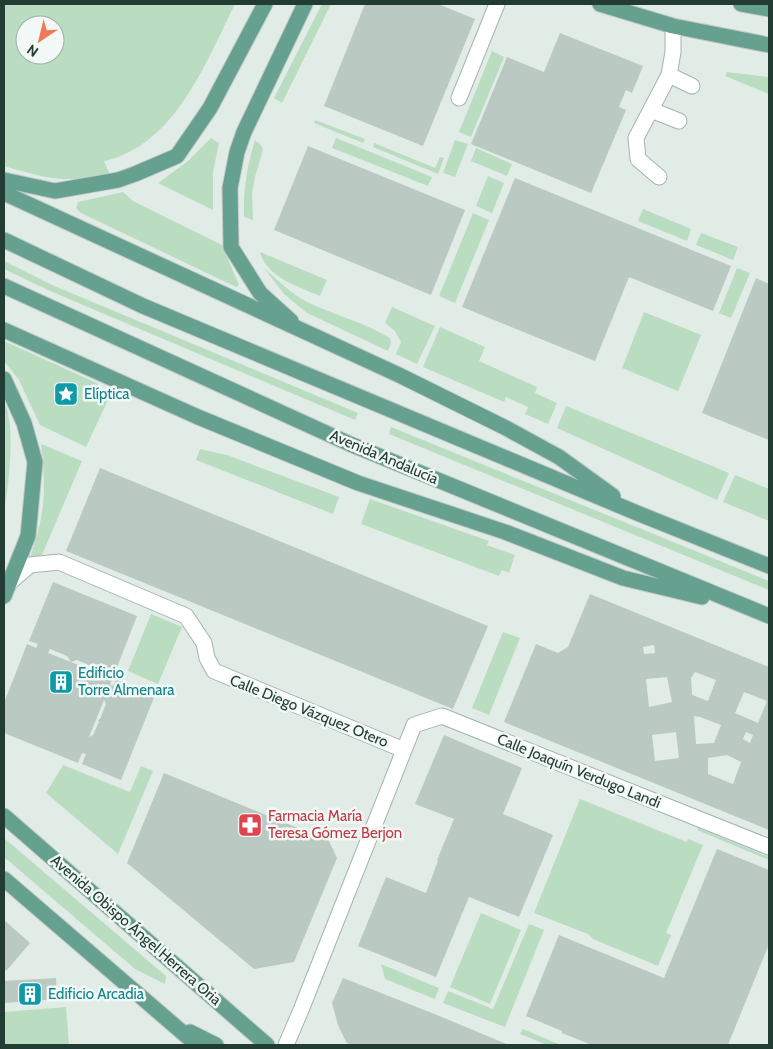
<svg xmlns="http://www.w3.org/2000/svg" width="773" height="1049" viewBox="0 0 773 1049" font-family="Cabin,sans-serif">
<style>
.green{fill:#baddc2;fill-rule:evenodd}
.building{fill:#bac9c2;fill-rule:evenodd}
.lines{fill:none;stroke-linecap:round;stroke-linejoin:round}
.minor-casing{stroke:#a4b4ae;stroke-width:17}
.major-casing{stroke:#c1c8c6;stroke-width:17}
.minor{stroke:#fff;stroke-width:15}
.major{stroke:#66a18f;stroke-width:15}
.labels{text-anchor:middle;stroke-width:5;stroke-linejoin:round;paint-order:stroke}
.culture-label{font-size:15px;fill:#0d838f;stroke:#f2f8f5;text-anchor:start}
.street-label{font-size:15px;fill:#223c34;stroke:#f2f8f5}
.health-label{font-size:15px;fill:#be3a42;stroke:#f2f8f5;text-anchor:start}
</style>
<rect width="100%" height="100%" fill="#e1ece7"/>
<path class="green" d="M4,4H235C206,62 175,146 104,161L110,175C65,183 47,179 4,166ZM25,25H55V55H25Z
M322,4H331L282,103L274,98Z
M492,51L504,57L471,137L459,132Z
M727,72L769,77V94L725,76Z
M315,120L365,139L363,143L314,123Z
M211,138L219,143L213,172V210L158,183L188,161Z
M336,138L432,177L428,186L332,148Z
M255,140L261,145L263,150L255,177L252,193L253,220L244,217C243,190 247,166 255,140Z
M455,140L468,144L455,177L443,173Z
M374,143L435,168L440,157L444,158L438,174L373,147Z
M476,148L512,164L507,176L471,161Z
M488,176L504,183L492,213L476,206Z
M123,192L133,201L222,245L239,285L236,287L81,213L76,208L78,202Z
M643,209L691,229L687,241L638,221Z
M473,213L489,220L455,303L439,296Z
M701,233L738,247L733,260L696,245Z
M260,252L327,280L320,296C299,287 266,277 260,252Z
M4,261L52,285L358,413L355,420L50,291L4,269Z
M264,268C278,281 291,293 307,302C334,315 364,322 390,338L391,343L388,351L307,313L284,294Z
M737,268L750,273L731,318L719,313Z
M392,307L435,326L417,364L396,354L401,342L395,331L385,323Z
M644,312L701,335L678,391L622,368Z
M440,327L485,347L479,361L537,387L535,393L557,403L548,424L525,414L528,407L506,397L504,402L423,367Z
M4,341L101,385L97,393L109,398L86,447L40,425L19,380L4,361Z
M4,402C16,422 9,487 4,511Z
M566,406L729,473L717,500L557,428Z
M391,427L769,581V590L389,434Z
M41,444L82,461L42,555L30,558C34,546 37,535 40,523C46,497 44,470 41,444Z
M200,449L227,455L339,497L333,514L196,460Z
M735,475L769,489V521L723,502Z
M370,499L489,541L487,545L515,555L509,573L502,570L499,576L361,524Z
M151,614L182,627L158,684L128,671Z
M503,632L520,638L489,715L472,708Z
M63,765L130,792L141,766L153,771L118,854L46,793Z
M580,799L687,842L688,839L703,845L666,933L671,935L658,966L593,939L588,934L534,913Z
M698,828L769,857V860L697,830Z
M4,838L166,976L165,984L135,969L4,857Z
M481,913L521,930L490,1004L450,987Z
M529,924L544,930L505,1027L443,1003L448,991L493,1009Z
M381,964L439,988L435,999L385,979Z
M66,1007L69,1045H4V1012Z
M523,1029L561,1045H547L520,1034Z"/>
<path class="building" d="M365,4H438L475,19L423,146L324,106Z
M560,33L643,66L632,93L626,90L619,107L626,110L591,193L471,144L507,57L544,72Z
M308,146L465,210L431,295L274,230Z
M515,178L731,266L713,311L629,277L595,361L462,307Z
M756,278L769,284V440L702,413Z
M100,468L488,626L453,709L66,551Z
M53,582L137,616L114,675L107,672L105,676L112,679L110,685L113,686L116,680L155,695L121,780L82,764L86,754L82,753L78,763L4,733V703L27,644L36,648L38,644L29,641ZM50,649L67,656L71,662L48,653ZM77,660L94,667L93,671L71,662ZM104,700L106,704L100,719L98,720L99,722L93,735L89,737Z
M590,594L769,667V830L504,722L536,644L558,653L568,647ZM654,645L655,653L644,654L643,647ZM695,672L716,680L708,701L692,695L691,678ZM667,677L672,702L649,707L646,679ZM744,692L767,701L758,723L735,713ZM694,716L700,717L721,725L714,743L696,744ZM676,732L679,758L655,761L652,735ZM746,732L753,735L750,743L743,739ZM727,755L741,762L733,784L708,774V758Z
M444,735L522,768L503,814L553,835L519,917L469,897L436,977L358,946L386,877L426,893L438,861L437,860L454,819L415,804Z
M164,773L329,841L337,858L294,962L254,969L127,863Z
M717,849L769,870V944L728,1045H592L562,1033V1031L526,1016L559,935L664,978Z
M4,920L30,943L7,970H4Z
M56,978L57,999L4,1003V981Z
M343,978L437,1015L509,1045H350L346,1042L338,1025L332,1003Z"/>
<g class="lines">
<defs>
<path id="minor" d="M669,75L692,86
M459,98L497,4
M651,110L679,121
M659,177L638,159L636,138L669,75L673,52V26
M9,583L30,565L59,562L186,616L204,643L207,658L214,671L404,750
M286,1045L301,1010L414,725L442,716L769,847"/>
<path id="major" d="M600,4L673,26L769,45
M741,4L769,9
M4,180L55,191L118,180L135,174L177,156L210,108L265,4
M4,193L399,375L506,428L559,457L613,496
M4,240L143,306L637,513L769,566
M4,286L350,444L769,616
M291,321L260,293L231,247L230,188L237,152L244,132L305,4
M4,330L198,417L358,483L505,532L623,578L702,597
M4,379L24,423L35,462L28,536L4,596
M4,816L267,1045
M4,879L197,1045
M190,1032L216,1045"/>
</defs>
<use href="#minor" class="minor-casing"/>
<use href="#major" class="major-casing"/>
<use href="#minor" class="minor"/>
<use href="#major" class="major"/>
</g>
<defs>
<symbol id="sight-square" viewBox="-11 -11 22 22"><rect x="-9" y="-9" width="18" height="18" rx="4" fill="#0f9aa8" stroke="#f2f8f5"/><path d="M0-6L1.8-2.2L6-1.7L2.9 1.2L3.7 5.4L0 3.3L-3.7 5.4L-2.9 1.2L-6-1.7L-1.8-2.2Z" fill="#fff"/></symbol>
<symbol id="building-square" viewBox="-11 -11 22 22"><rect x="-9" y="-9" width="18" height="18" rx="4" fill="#0f9aa8" stroke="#f2f8f5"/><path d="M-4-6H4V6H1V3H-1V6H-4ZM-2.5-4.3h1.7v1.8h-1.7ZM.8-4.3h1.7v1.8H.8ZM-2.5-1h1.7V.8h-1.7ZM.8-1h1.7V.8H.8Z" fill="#fff"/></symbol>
<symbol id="pharmacy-square" viewBox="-11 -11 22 22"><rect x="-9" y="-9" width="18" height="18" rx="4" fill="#e0444e" stroke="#f2f8f5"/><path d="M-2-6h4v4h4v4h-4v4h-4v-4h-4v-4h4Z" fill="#fff"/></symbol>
</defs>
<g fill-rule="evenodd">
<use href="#sight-square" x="52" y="380" width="28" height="28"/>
<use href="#building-square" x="47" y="668" width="28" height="28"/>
<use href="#pharmacy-square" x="236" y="811" width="28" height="28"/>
<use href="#building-square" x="16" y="980" width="28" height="28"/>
</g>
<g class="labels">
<g class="culture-label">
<text x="84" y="399">Elíptica</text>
<text x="78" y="678">Edificio<tspan x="78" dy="17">Torre Almenara</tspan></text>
<text x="48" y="999">Edificio Arcadia</text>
</g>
<g class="street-label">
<text transform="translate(384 457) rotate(23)" y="5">Avenida Andalucía</text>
<text transform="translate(309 711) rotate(22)" y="5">Calle Diego Vázquez Otero</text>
<text transform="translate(579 771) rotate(22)" y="5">Calle Joaquín Verdugo Landi</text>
<text transform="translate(136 930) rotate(41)" y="5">Avenida Obispo Ángel Herrera Oria</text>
</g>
<g class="health-label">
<text x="268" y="821">Farmacia María<tspan x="268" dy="17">Teresa Gómez Berjon</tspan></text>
</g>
</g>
<rect width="773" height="1049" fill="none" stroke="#223c34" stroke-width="10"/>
<g transform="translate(40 40) rotate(215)"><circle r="24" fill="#f2f8f5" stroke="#9fada8"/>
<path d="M0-4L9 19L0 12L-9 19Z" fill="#f1795b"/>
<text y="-8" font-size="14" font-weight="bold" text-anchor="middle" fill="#223c34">N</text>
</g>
</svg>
